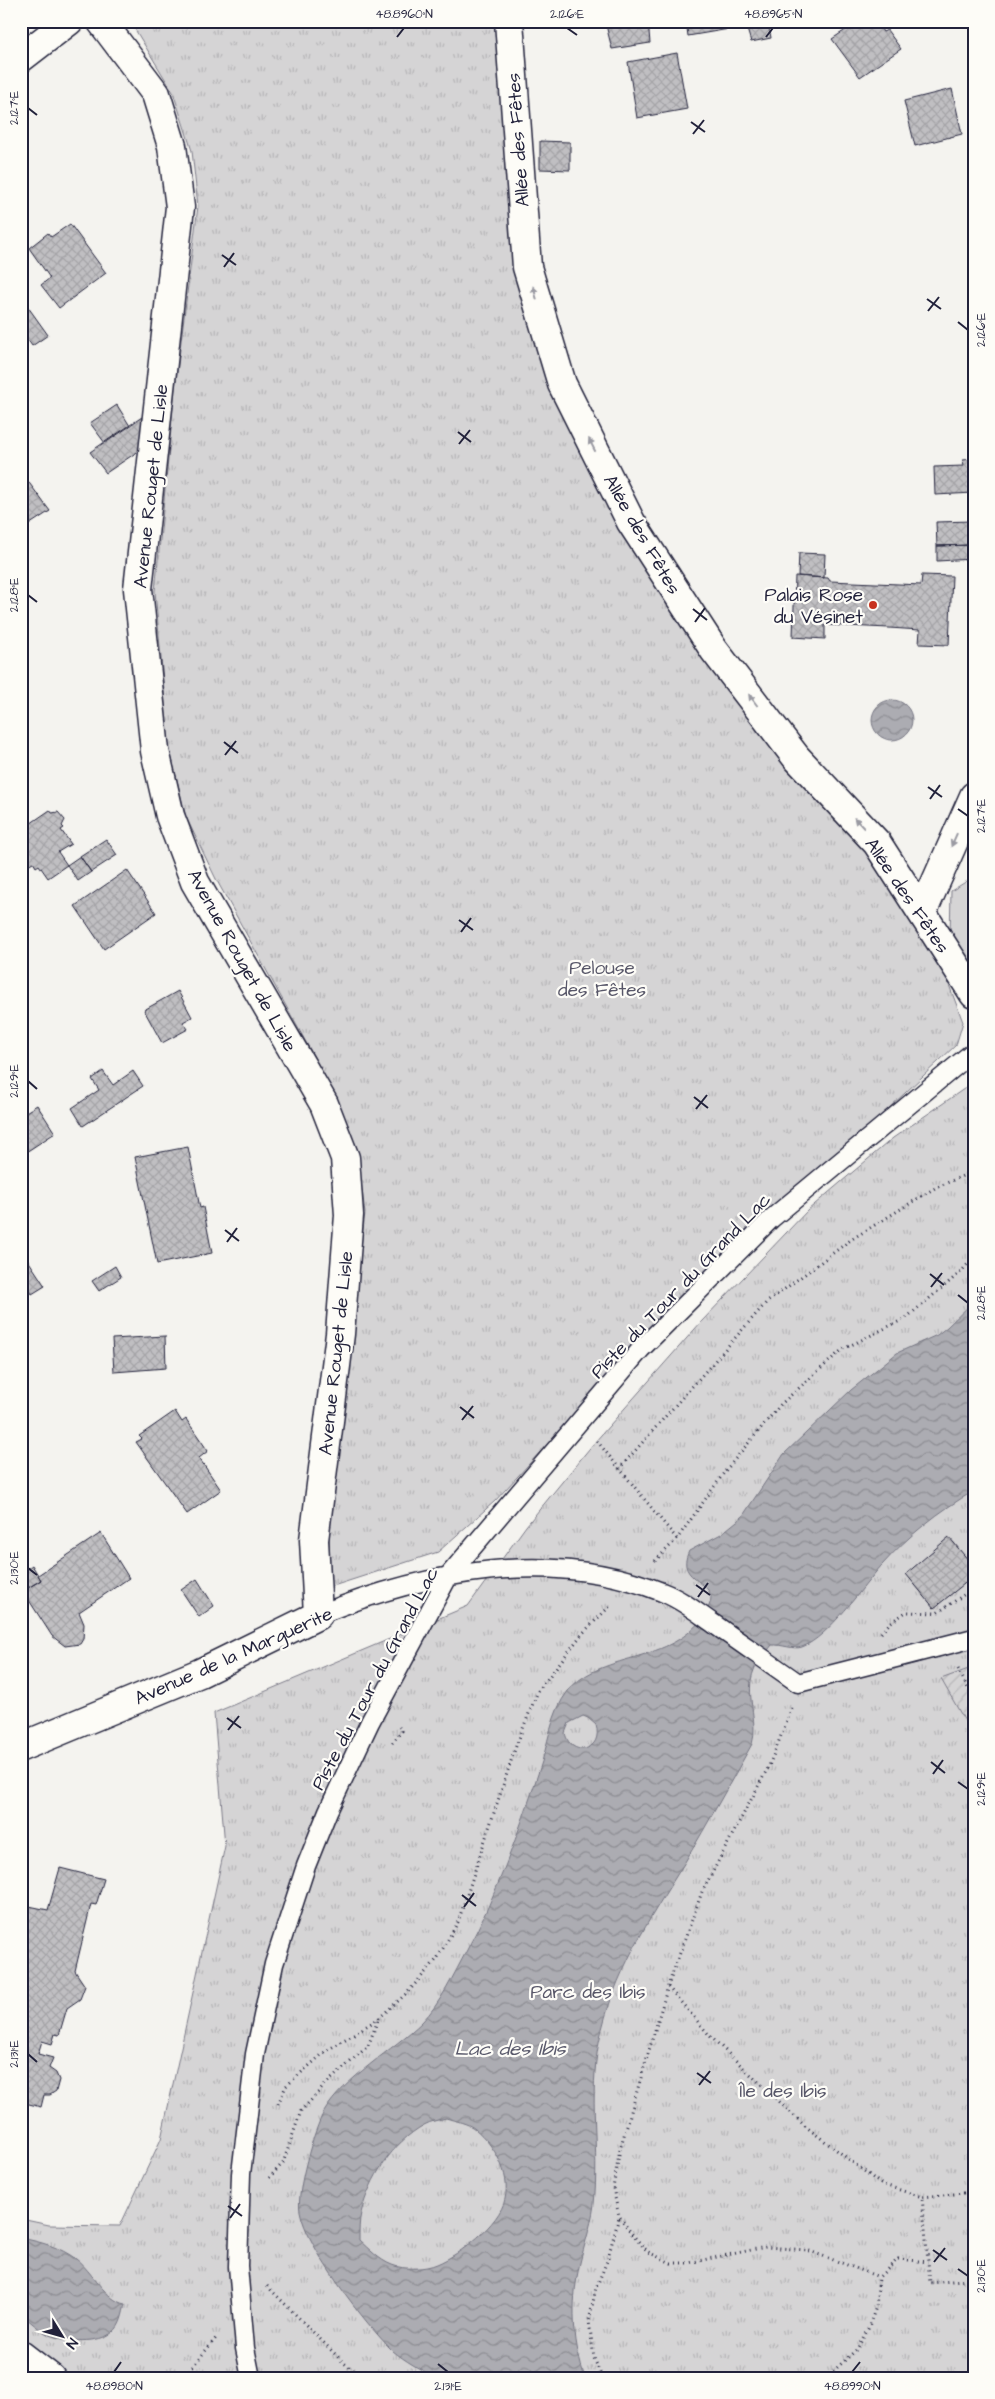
<svg xmlns="http://www.w3.org/2000/svg" width="995" height="2399" viewBox="0 0 995 2399" font-family="'Architects Daughter',sans-serif">
<style>
.grass{fill:#d5d4d5;stroke:#7c7b88}
.park{fill:url(#park-tufts);stroke:#7c7b88}
.garden{fill:url(#garden-furrows);stroke:#7c7b88}
.water{fill:url(#water-waves);stroke:#757582;fill-rule:evenodd}
.building{fill:url(#building-cross-hatch);stroke:#22223b}
.lines{fill:none;stroke-linecap:round;stroke-linejoin:round}
.service-casing{stroke:#22223b;stroke-width:21}
.minor-casing{stroke:#22223b;stroke-width:31}
.primary-casing{stroke:#22223b;stroke-width:31}
.path{stroke:#22223b;stroke-width:3;stroke-dasharray:1 4;stroke-linecap:butt}
.service{stroke:#fdfcf7;stroke-width:18}
.minor{stroke:#fdfcf7;stroke-width:28}
.primary{stroke:#fdfcf7;stroke-width:28}
.oneway{fill:#9a9aa2}
.ticks{fill:none;stroke:#22223b;stroke-width:2}
.poi-dot{fill:#c8321e;stroke:#fdfcf7;stroke-width:2}
.labels{text-anchor:middle;stroke-width:4.5;stroke-linejoin:round;paint-order:stroke}
.street-label{font-size:19px;fill:#22223b;stroke:#fdfcf7}
.poi-label{font-size:19px;fill:#22223b;stroke:#fdfcf7;text-anchor:end}
.park-label{font-size:19px;fill:#585769;stroke:#fdfcf7}
.water-label{font-size:20px;font-style:italic;fill:#59596b;stroke:#fdfcf7}
.neatline{fill:none;stroke:#22223b;stroke-width:2}
.ticks-label{font-size:12px;text-anchor:middle;fill:#22223b}
</style>
<defs>
<pattern id="park-tufts" width="24" height="20" patternUnits="userSpaceOnUse" patternTransform="scale(1.25)"><rect width="24" height="20" fill="#d5d4d5"/><path d="M3 7l-1-3M5 7V3M7 7l1-3M15 17l-1-3M17 17v-4M19 17l1-3" fill="none" stroke="#b7b6b8"/></pattern>
<pattern id="garden-furrows" width="10" height="10" patternUnits="userSpaceOnUse" patternTransform="scale(1.25)"><rect width="10" height="10" fill="#d5d4d5"/><path d="M-1 1l2-2M0 10L10 0M9 11l2-2" fill="none" stroke="#b7b6b8"/></pattern>
<pattern id="water-waves" width="16" height="10" patternUnits="userSpaceOnUse" patternTransform="scale(1.25)"><rect width="16" height="10" fill="#acacb2"/><path d="M0 5q4-4 8 0t8 0" fill="none" stroke="#8c8c92"/></pattern>
<pattern id="building-cross-hatch" width="8" height="8" patternUnits="userSpaceOnUse" patternTransform="scale(1.25)"><rect width="8" height="8" fill="#c0bfc2"/><path d="M0 0l8 8M0 8l8-8" fill="none" stroke="#a5a4a8"/></pattern>
</defs>
<rect width="100%" height="100%" fill="#f4f3ef"/>
<filter id="ink" filterUnits="userSpaceOnUse"><feTurbulence type="fractalNoise" baseFrequency=".02" numOctaves="2"/><feDisplacementMap in="SourceGraphic" scale="10" xChannelSelector="R" yChannelSelector="G"/><feConvolveMatrix kernelMatrix="1 2 1 2 8 2 1 2 1" color-interpolation-filters="sRGB"/></filter>
<g filter="url(#ink)">
<path class="grass" d="M972,878L974,881V979L950,937L951,891Z"/>
<path class="park" d="M130,21H509L527,267L631,522L922,913L963,1022L956,1045L771,1219L575,1414L495,1501L438,1552L330,1587L329,1515L365,1213L357,1150L334,1093L216,879L186,817L169,747L155,591L175,389L198,206L192,151L173,92Z
M974,1082V2378H65L21,2348V2219L49,2225L120,2226L161,2139L225,1846L214,1713L468,1606L526,1526L594,1443L702,1321L808,1210L893,1138Z"/>
<path class="garden" d="M974,1667V1737L941,1679Z"/>
<path class="water" d="M872 720a20 20 0 1 1 40 0a20 20 0 1 1-40 0Z
M974,1301V1491C940,1510 908,1536 882,1565C862,1587 829,1637 802,1647C794,1650 781,1644 772,1645C767,1652 757,1661 754,1670C744,1694 759,1719 752,1744C730,1783 708,1823 685,1862C649,1920 613,1974 599,2042C588,2096 600,2150 594,2204C591,2229 581,2253 577,2277C571,2312 574,2345 585,2378C549,2378 513,2378 476,2378C464,2378 446,2381 434,2376C422,2371 404,2360 393,2351C366,2325 306,2247 300,2211C296,2192 314,2129 324,2112C344,2078 393,2050 422,2022C441,2003 454,1974 467,1950C497,1894 519,1831 539,1771C548,1746 551,1712 568,1691C601,1649 680,1667 709,1606C721,1580 673,1583 689,1551L721,1534L742,1517L784,1454L851,1390L897,1353L937,1335L947,1327ZM583,1716L588,1718L596,1725C604,1751 571,1759 565,1733L569,1723ZM446,2118C455,2121 468,2123 475,2129C494,2145 511,2173 505,2199C500,2224 459,2255 437,2264C426,2269 404,2270 392,2265C379,2260 369,2249 359,2240C359,2231 359,2221 361,2213C370,2178 392,2143 424,2125C431,2121 439,2120 446,2118Z
M21,2238C41,2242 60,2247 76,2259C92,2271 106,2301 125,2304C123,2313 121,2326 113,2332C99,2344 66,2342 49,2335C39,2330 30,2321 21,2314Z"/>
<path class="building" d="M605,21H648L650,43L612,49Z
M686,21H761L747,26L688,36Z
M761,21H768L771,38L751,42L746,26Z
M859,21H876L883,32L887,30L901,49L860,77L832,39Z
M677,53L687,109L637,118L628,62Z
M952,89L962,134L915,146L904,101Z
M540,141L570,142V170L540,169Z
M70,224L106,273L59,308L41,285L50,278L29,248L48,233L51,237Z
M28,307L48,335L32,346L21,330V312Z
M117,405L130,426L105,443L90,423Z
M142,417L140,450L106,473L90,452Z
M974,459V493L935,495L934,467L964,466L963,460Z
M24,476L50,511L24,528L21,524V478Z
M972,521V545L937,546L936,522Z
M972,545L973,559L937,561V546Z
M799,553L825,554L824,578L798,576Z
M922,575L952,576L949,645L919,644L920,630L889,628L825,625V639L793,637L795,576L828,578L830,581L921,585Z
M50,810L52,813L58,812L65,820L62,826L64,828L61,830L71,844L58,852L67,865L48,878L39,865L36,867L33,862L21,869V830Z
M106,839L117,855L91,872L80,856Z
M80,856L91,872L78,881L67,865Z
M127,870L156,913L104,949L75,906Z
M178,991L192,1017L183,1022L188,1029L162,1043L144,1010Z
M103,1071L113,1085L133,1071L143,1086L83,1126L72,1108L99,1090L92,1079Z
M37,1105L55,1133L23,1154L21,1115Z
M188,1147L200,1208L203,1207L212,1253L157,1264L135,1157Z
M22,1251L45,1286L32,1294L30,1291L21,1297Z
M115,1266L121,1277L99,1291L92,1281Z
M165,1336L166,1368L114,1372L112,1339Z
M175,1411L182,1422L186,1419L208,1451L199,1458L221,1490L187,1514L136,1442L142,1439L139,1436Z
M101,1533L129,1578L79,1612L84,1624L83,1639L80,1644L65,1646L52,1636L23,1591L41,1580L38,1575Z
M949,1537L974,1567V1576L934,1608L906,1574Z
M32,1565L41,1580L23,1591L21,1588V1573Z
M197,1579L214,1606L199,1617L181,1590Z
M60,1868L104,1879L96,1905L91,1904L75,1971L85,1986L80,1999L67,2008L59,2035L55,2034L52,2044L42,2041L38,2054L53,2058L49,2068L56,2073L59,2080L56,2091L50,2095H44L41,2107L21,2102V1915L29,1906L48,1910Z"/>
<g class="lines">
<defs>
<path id="service" d="M318,1615C425,1572 552,1547 662,1592C681,1599 698,1613 714,1624C742,1644 770,1663 798,1683L974,1638
M251,2378L245,2348L238,2266L241,2174L255,2054L274,1964L306,1866L328,1811L370,1722L449,1575L641,1349L771,1219L974,1051"/>
<path id="minor" d="M509,21L527,267L562,384L631,522L714,650L796,757L877,843L974,994
M922,913L974,796
M21,1747L200,1673L318,1615L314,1540L340,1334L349,1215L345,1158L324,1104L195,882L170,816L155,751L138,589L180,207L172,146L156,94L101,21
M21,2355L51,2378"/>
<path id="primary" d="M21,58L69,21"/>
</defs>
<use href="#service" class="service-casing"/>
<use href="#minor" class="minor-casing"/>
<use href="#primary" class="primary-casing"/>
<path class="path" d="M597,1441L677,1539
M619,1469L766,1303L852,1239L935,1188L974,1171
M655,1561L677,1539L726,1470L781,1404L843,1349L906,1318L961,1272L974,1257
M881,1633L890,1623L906,1612L937,1613L974,1588
M958,1669L974,1700
M792,1708L769,1766L702,1892L668,1986L620,2149L613,2188L619,2216L632,2234L648,2252L671,2263H688L766,2247L807,2250L879,2277
M392,1743L402,1731L399,1727
M668,1987L711,2037L805,2126L881,2184L922,2197
M278,2104L286,2086L326,2051L378,2019L407,1993L437,1959L458,1922L516,1746L538,1691L582,1634L611,1605
M269,2178L283,2163L301,2111L327,2083L368,2046L378,2020
M974,2192L922,2197L930,2283L974,2279
M267,2286L344,2363L364,2378
M183,2378L216,2338
M602,2378L594,2358L589,2321L596,2288L607,2261L619,2217
M826,2378L857,2349L868,2329L876,2307L879,2277L898,2259L928,2262"/>
<use href="#service" class="service"/>
<use href="#minor" class="minor"/>
<use href="#primary" class="primary"/>
</g>
<defs><path id="oneway-solid" d="M-6-.8H1V-3.2L6.5 0L1 3.2V.8H-6Z" transform="scale(1.25)"/></defs>
<g class="oneway">
<use href="#oneway-solid" transform="translate(535 293) rotate(-106)"/>
<use href="#oneway-solid" transform="translate(592 445) rotate(-117)"/>
<use href="#oneway-solid" transform="translate(753 700) rotate(-127)"/>
<use href="#oneway-solid" transform="translate(859 823) rotate(-133)"/>
<use href="#oneway-solid" transform="translate(954 840) rotate(114)"/>
</g>
</g>
<path class="ticks" d="M567,28L577,35M397,37L404,28M766,37L773,28M28,108L37,115M691,122L705,132M693,134L704,120M222,255L236,265M224,267L234,253M927,299L941,309M928,311L939,297M958,322L968,330M458,432L471,442M459,444L470,430M28,595L37,602M693,609L707,620M695,622L705,608M224,742L238,753M225,755L236,741M928,787L942,797M930,799L940,785M958,809L968,816M459,920L473,930M461,932L471,918M28,1081L37,1089M694,1097L708,1108M696,1109L707,1095M225,1230L239,1241M227,1242L237,1228M930,1274L944,1285M931,1287L942,1273M958,1295L968,1303M460,1407L474,1418M462,1420L473,1406M28,1568L37,1575M696,1585L710,1595M698,1597L708,1583M227,1718L241,1728M228,1730L239,1716M931,1762L945,1773M933,1774L943,1760M958,1782L968,1789M462,1895L476,1906M464,1907L474,1893M28,2054L37,2062M697,2073L711,2083M699,2085L710,2071M228,2206L242,2216M230,2218L240,2204M933,2250L947,2260M934,2262L945,2248M958,2269L968,2276M438,2364L448,2372M114,2372L121,2362M852,2372L860,2362"/>
<circle class="poi-dot" cx="873" cy="605" r="5"/>
<g class="labels">
<g class="street-label">
<text transform="translate(517 140) rotate(-94)" y="7">Allée des Fêtes</text>
<text transform="translate(150 486) rotate(-84)" y="7">Avenue Rouget de Lisle</text>
<text transform="translate(643 534) rotate(60)" y="7">Allée des Fêtes</text>
<text transform="translate(908 895) rotate(56)" y="7">Allée des Fêtes</text>
<text transform="translate(243 960) rotate(61)" y="7">Avenue Rouget de Lisle</text>
<text transform="translate(680 1285) rotate(-46)" y="7">Piste du Tour du Grand Lac</text>
<text transform="translate(335 1353) rotate(-84)" y="7">Avenue Rouget de Lisle</text>
<text transform="translate(233 1655) rotate(-24)" y="7">Avenue de la Marguerite</text>
<text transform="translate(374 1678) rotate(-62)" y="7">Piste du Tour du Grand Lac</text>
</g>
<g class="poi-label">
<text x="863" y="601">Palais Rose<tspan x="863" dy="22">du Vésinet</tspan></text>
</g>
<g class="park-label">
<text x="602" y="974">Pelouse<tspan x="602" dy="22">des Fêtes</tspan></text>
<text x="588" y="1998">Parc des Ibis</text>
<text x="783" y="2097">Île des Ibis</text>
</g>
<g class="water-label">
<text x="510" y="2055">Lac des Ibis</text>
</g>
</g>
<rect width="995" height="2399" fill="none" stroke="#fdfcf7" stroke-width="55"/>
<g transform="translate(62 2336) rotate(127)" stroke="#fdfcf7" stroke-width="4" paint-order="stroke">
<path d="M0-4L9 19L0 12L-9 19Z" fill="#22223b"/>
<text y="-8" font-size="14" font-weight="bold" text-anchor="middle" fill="#22223b">N</text>
</g>
<rect x="28" y="28" width="940" height="2344" class="neatline"/>
<g class="ticks-label">
<text x="404" y="18">48.8960°N</text>
<text x="567" y="18">2.126°E</text>
<text x="773" y="18">48.8965°N</text>
<text transform="translate(14 108) rotate(-90)" y="4">2.127°E</text>
<text transform="translate(981 330) rotate(-90)" y="4">2.126°E</text>
<text transform="translate(14 595) rotate(-90)" y="4">2.128°E</text>
<text transform="translate(981 816) rotate(-90)" y="4">2.127°E</text>
<text transform="translate(14 1081) rotate(-90)" y="4">2.129°E</text>
<text transform="translate(981 1303) rotate(-90)" y="4">2.128°E</text>
<text transform="translate(14 1568) rotate(-90)" y="4">2.130°E</text>
<text transform="translate(981 1789) rotate(-90)" y="4">2.129°E</text>
<text transform="translate(14 2054) rotate(-90)" y="4">2.131°E</text>
<text transform="translate(981 2276) rotate(-90)" y="4">2.130°E</text>
<text x="114" y="2390">48.8980°N</text>
<text x="448" y="2390">2.131°E</text>
<text x="852" y="2390">48.8990°N</text>
</g>
</svg>
